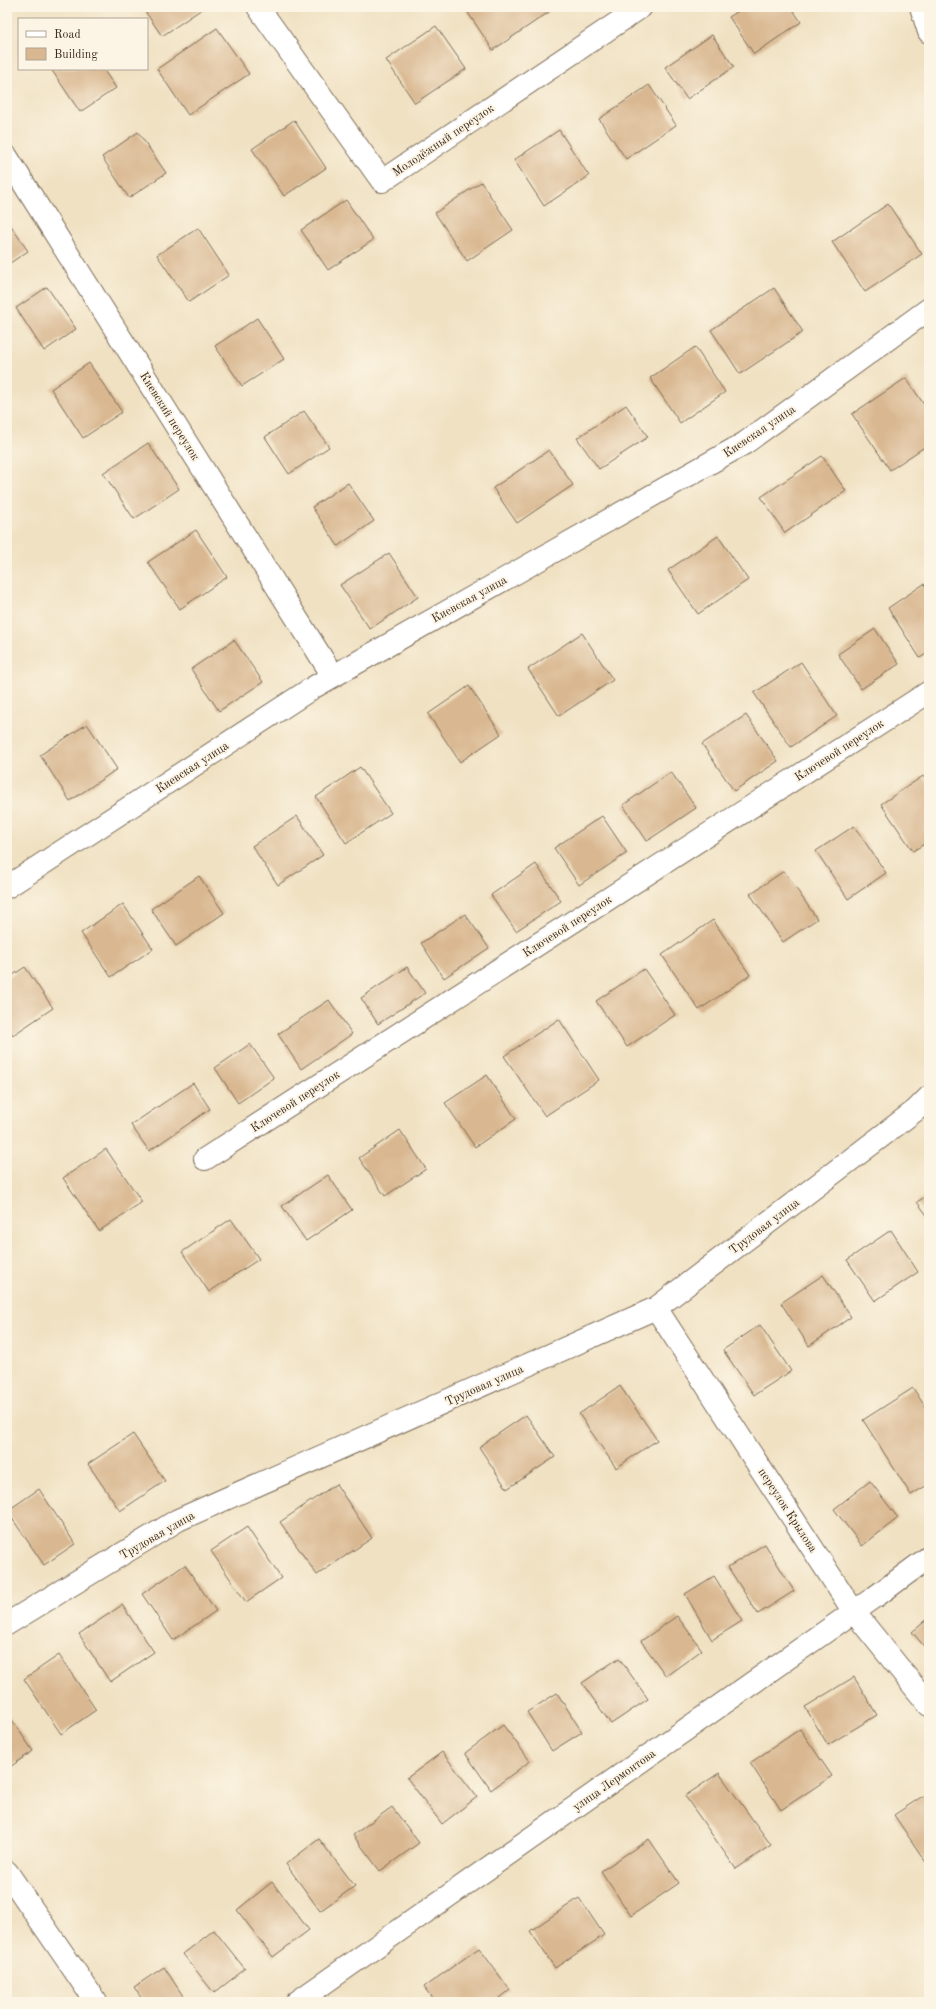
<svg xmlns="http://www.w3.org/2000/svg" width="936" height="2009" viewBox="0 0 936 2009" font-family="'Old Standard TT',serif">
<style>
.building{fill:#d9b891}
.lines{fill:none;stroke-linecap:round;stroke-linejoin:round}
.minor-casing{stroke:#7a6a57;stroke-width:24}
.minor{stroke:#fff;stroke-width:22}
.labels{text-anchor:middle;stroke-width:4;stroke-linejoin:round;paint-order:stroke}
.street-label{font-size:12px;fill:#3b2a1e;stroke:#fcf5e5}
</style>
<rect width="100%" height="100%" fill="#fcf5e5"/>
<filter id="ink" filterUnits="userSpaceOnUse"><feTurbulence type="fractalNoise" baseFrequency=".025" numOctaves="2"/><feDisplacementMap in="SourceGraphic" scale="8" xChannelSelector="R" yChannelSelector="G"/><feConvolveMatrix kernelMatrix="1 2 1 2 8 2 1 2 1" color-interpolation-filters="sRGB"/></filter>
<filter id="wash" filterUnits="userSpaceOnUse"><feTurbulence type="fractalNoise" baseFrequency=".012" numOctaves="4" result="noise"/><feDisplacementMap in="SourceGraphic" scale="16" xChannelSelector="R" yChannelSelector="G"/><feGaussianBlur stdDeviation="0.9" result="paint"/><feColorMatrix in="noise" values="0 0 0 0 0 0 0 0 0 0 0 0 0 0 0 0 0 1.4 0 .05"/><feComposite in="paint" operator="in"/></filter>
<g filter="url(#wash)">
<rect width="100%" height="100%" fill="#f0e1c2"/>
<g id="blocks">
<path class="building" d="M142,7H205L162,36Z
M464,7H546L549,12L493,50Z
M745,7H791L801,22L754,54L729,17Z
M436,26L466,69L415,103L386,60Z
M217,28L249,74L188,115L157,69Z
M712,35L734,67L687,99L665,67Z
M51,69H103L116,88L80,112Z
M649,85L676,125L626,159L599,119Z
M294,120L326,168L284,196L252,149Z
M559,130L589,176L544,206L514,160Z
M138,132L166,173L129,198L102,157Z
M481,182L513,230L467,261L435,213Z
M346,200L373,240L328,270L301,230Z
M888,204L922,254L865,292L832,242Z
M7,220L28,251L7,265Z
M198,228L229,275L189,302L157,255Z
M47,287L76,329L44,351L16,308Z
M774,288L803,332L740,374L711,330Z
M257,318L284,359L242,386L215,346Z
M695,347L725,392L680,423L650,378Z
M89,363L122,412L83,438L51,389Z
M906,378L929,412V444L890,470L852,414Z
M626,405L648,437L599,469L577,438Z
M304,411L329,447L289,474L265,437Z
M148,443L179,489L134,519L103,473Z
M549,450L573,485L517,523L493,488Z
M822,456L846,491L785,533L761,497Z
M348,483L374,521L338,546L312,507Z
M196,530L227,577L180,609L148,562Z
M718,536L748,580L698,614L668,570Z
M389,553L418,597L370,629L340,585Z
M924,584L929,591V652L920,658L888,608Z
M875,629L899,664L861,689L838,654Z
M582,633L613,680L559,716L528,669Z
M234,640L263,682L219,711L191,669Z
M801,662L837,716L791,747L754,693Z
M469,686L501,734L460,762L428,714Z
M746,715L778,761L734,791L702,744Z
M87,724L117,769L70,801L40,755Z
M360,767L391,813L346,843L316,797Z
M671,772L696,808L647,841L623,805Z
M923,776L929,785V841L913,851L881,804Z
M297,816L323,855L278,885L252,846Z
M602,816L627,853L579,885L554,848Z
M854,826L886,873L848,899L816,851Z
M536,864L561,901L516,931L491,895Z
M784,871L817,919L783,942L750,894Z
M199,876L224,913L176,946L151,909Z
M123,904L153,949L111,977L81,933Z
M465,914L489,948L444,978L421,943Z
M713,920L750,975L699,1010L662,955Z
M25,967L53,1008L13,1035L7,1027V979Z
M407,967L425,993L378,1024L361,998Z
M644,969L675,1015L627,1047L596,1001Z
M329,1000L352,1034L301,1069L278,1034Z
M559,1019L599,1080L545,1116L504,1056Z
M250,1044L274,1078L238,1103L215,1068Z
M487,1075L516,1119L475,1147L445,1103Z
M193,1083L210,1109L149,1151L131,1125Z
M400,1130L426,1169L385,1196L359,1158Z
M106,1149L142,1202L99,1231L63,1178Z
M328,1175L352,1210L306,1241L282,1206Z
M929,1194V1218L917,1202Z
M231,1219L259,1259L209,1292L182,1252Z
M891,1230L918,1272L875,1301L847,1260Z
M823,1275L851,1317L809,1346L781,1303Z
M760,1325L791,1371L754,1395L723,1350Z
M620,1386L657,1440L616,1468L579,1414Z
M913,1388L929,1413V1484L911,1495L863,1420Z
M526,1415L555,1457L507,1489L479,1447Z
M133,1434L165,1481L120,1511L88,1464Z
M870,1481L898,1518L862,1546L834,1509Z
M336,1484L372,1538L317,1575L280,1522Z
M39,1489L75,1544L44,1565L7,1511Z
M247,1527L281,1578L246,1602L211,1551Z
M765,1544L794,1591L758,1614L728,1567Z
M185,1565L216,1611L173,1640L142,1594Z
M714,1576L742,1621L712,1640L685,1594Z
M122,1605L154,1652L110,1682L79,1634Z
M677,1616L702,1650L666,1676L641,1641Z
M929,1618V1652L912,1632Z
M59,1655L96,1710L61,1734L24,1679Z
M619,1658L648,1699L611,1724L582,1683Z
M854,1677L877,1715L828,1745L805,1707Z
M557,1693L582,1732L552,1751L527,1712Z
M7,1713L33,1751L7,1769Z
M503,1725L530,1761L491,1790L465,1753Z
M800,1729L832,1776L781,1810L750,1763Z
M442,1752L477,1797L442,1824L407,1778Z
M719,1773L771,1845L736,1869L685,1796Z
M929,1792V1867L894,1815Z
M392,1807L419,1843L380,1871L353,1835Z
M319,1839L355,1886L320,1911L286,1864Z
M649,1839L679,1883L631,1916L601,1871Z
M272,1882L309,1930L273,1957L237,1910Z
M579,1898L604,1935L555,1968L530,1931Z
M214,1930L245,1969L214,1993L183,1954Z
M479,1948L510,1990L495,2002H435L424,1987Z
M164,1967L187,2002H144L134,1987Z"/>
</g>
</g>
<g filter="url(#ink)">
<use href="#blocks" fill-opacity="0" stroke="#7a6a57" stroke-width="1"/>
<g class="lines">
<defs>
<path id="minor" d="M258,7L382,181L641,7
M921,7L929,32
M7,157L333,676
M7,887L314,687L745,443L929,309
M205,1159L929,692
M656,1308L854,1612L929,1705
M7,1624L178,1520L656,1308L916,1110L929,1097
M7,1872L96,2002
M297,2002L875,1597L929,1557"/>
</defs>
<use href="#minor" class="minor-casing"/>
<use href="#minor" class="minor"/>
</g>
</g>
<g class="labels">
<g class="street-label">
<text transform="translate(443 140) rotate(-34)" y="4">Молодёжный переулок</text>
<text transform="translate(170 416) rotate(58)" y="4">Киевский переулок</text>
<text transform="translate(759 431) rotate(-34)" y="4">Киевская улица</text>
<text transform="translate(469 599) rotate(-29)" y="4">Киевская улица</text>
<text transform="translate(839 750) rotate(-33)" y="4">Ключевой переулок</text>
<text transform="translate(192 767) rotate(-33)" y="4">Киевская улица</text>
<text transform="translate(567 926) rotate(-33)" y="4">Ключевой переулок</text>
<text transform="translate(295 1101) rotate(-33)" y="4">Ключевой переулок</text>
<text transform="translate(764 1226) rotate(-37)" y="4">Трудовая улица</text>
<text transform="translate(484 1385) rotate(-24)" y="4">Трудовая улица</text>
<text transform="translate(788 1510) rotate(57)" y="4">переулок Крылова</text>
<text transform="translate(157 1535) rotate(-30)" y="4">Трудовая улица</text>
<text transform="translate(614 1780) rotate(-35)" y="4">улица Лермонтова</text>
</g>
</g>
<rect width="936" height="2009" fill="none" stroke="#fcf5e5" stroke-width="24"/>
<rect x="18" y="18" width="130" height="52" fill="#fcf5e5" stroke="#afa495"/>
<rect x="26" y="31" width="20" height="6" fill="#ffffff" stroke="#afa495"/>
<text x="54" y="38" font-size="12" fill="#3b2a1e">Road</text>
<rect x="26" y="48" width="20" height="12" fill="#d9b891" stroke="#afa495"/>
<text x="54" y="58" font-size="12" fill="#3b2a1e">Building</text>
</svg>
